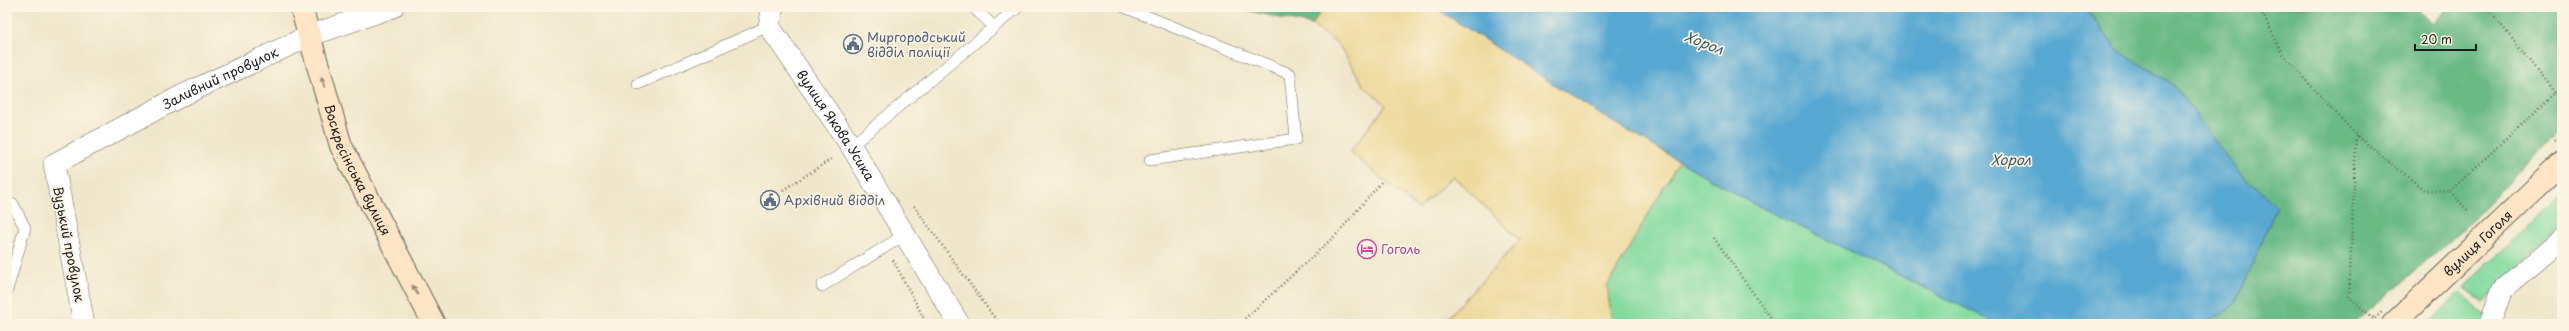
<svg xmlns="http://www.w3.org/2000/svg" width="2569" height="331" viewBox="0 0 2569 331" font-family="'Playpen Sans',sans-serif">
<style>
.green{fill:#83da9f;stroke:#507b5e}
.forest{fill:#6aba86;stroke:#436b51}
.sand{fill:#eeda9e;stroke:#857b5d}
.water{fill:#56a7d1;stroke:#396276}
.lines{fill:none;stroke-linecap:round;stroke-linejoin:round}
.lane-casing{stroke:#666359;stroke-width:12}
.street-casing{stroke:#666359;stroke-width:22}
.secondary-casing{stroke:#666359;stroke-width:24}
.path{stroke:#666359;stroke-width:2.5;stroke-dasharray:1 3;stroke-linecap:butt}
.lane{stroke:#fff;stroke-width:11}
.street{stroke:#fff;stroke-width:21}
.secondary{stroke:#fde5c5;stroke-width:22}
.path-bridge{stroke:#666359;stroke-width:2.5;stroke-dasharray:1 3;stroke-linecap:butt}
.oneway{fill:#988b79}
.labels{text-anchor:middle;stroke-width:3.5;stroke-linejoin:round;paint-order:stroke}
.service-label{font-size:13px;fill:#4e5e75;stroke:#fcf5e5;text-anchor:start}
.street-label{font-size:13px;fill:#1c1c1c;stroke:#fcf5e5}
.hotel-label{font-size:13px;fill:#b23c85;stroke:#fcf5e5;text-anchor:start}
.water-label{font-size:14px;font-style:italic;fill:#365b6d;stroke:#fcf5e5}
</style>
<rect width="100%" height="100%" fill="#fcf5e5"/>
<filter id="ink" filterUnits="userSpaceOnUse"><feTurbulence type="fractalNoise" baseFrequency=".025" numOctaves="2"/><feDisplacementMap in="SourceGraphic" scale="8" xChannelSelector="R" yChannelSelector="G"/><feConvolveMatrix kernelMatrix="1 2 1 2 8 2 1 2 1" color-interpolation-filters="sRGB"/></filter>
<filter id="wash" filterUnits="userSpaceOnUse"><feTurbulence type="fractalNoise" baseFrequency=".012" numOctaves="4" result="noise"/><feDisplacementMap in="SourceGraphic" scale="16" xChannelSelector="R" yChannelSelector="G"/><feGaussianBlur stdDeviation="0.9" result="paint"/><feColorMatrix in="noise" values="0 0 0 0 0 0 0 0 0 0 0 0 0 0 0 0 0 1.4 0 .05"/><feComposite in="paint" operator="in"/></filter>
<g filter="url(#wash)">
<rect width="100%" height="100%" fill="#f0e7cb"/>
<path class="green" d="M1679,161L1752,203L1998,324H1612L1607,286Z
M2562,195V226L2484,303L2463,287Z
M2460,292L2493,324H2428Z"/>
<path class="forest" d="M1232,7H1324L1312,25Z
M2085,7H2417L2432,24L2450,7H2562V129L2465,227L2354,324H2202L2235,305L2277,206L2237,171L2174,85L2117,50Z"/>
<path class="sand" d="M1324,7H1434L1606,118L1679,161L1607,286L1612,324H1442L1520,240L1453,176L1418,209L1350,152L1386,105L1364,86L1339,45L1312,25Z"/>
<path class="water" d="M1434,7H2085L2117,50L2174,85L2237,171L2277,206L2235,305L2202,324H1998L1752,203L1606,118Z"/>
</g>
<g filter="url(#ink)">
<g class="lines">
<defs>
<path id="lane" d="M973,7L994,27
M1124,7L1290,74L1296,139L1150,160
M638,84L769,26
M851,146L1018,7
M7,205L13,204L25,228L7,290
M822,286L906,234"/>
<g id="street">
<path id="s1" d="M773,7L769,26L851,146L959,324"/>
<path id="s2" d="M84,324L54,164L181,96L309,36L393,7"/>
<path d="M2493,324L2491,320L2502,290L2562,239"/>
</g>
<g id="secondary">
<path id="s3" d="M301,7L341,146L434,324"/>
<path id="s4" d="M2393,324L2562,163"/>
</g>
</defs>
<use href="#lane" class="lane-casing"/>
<use href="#street" class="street-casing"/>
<use href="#secondary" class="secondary-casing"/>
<path class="path" d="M2259,7L2283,55L2356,135L2424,190L2450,191L2468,211
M2487,7L2562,102
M2356,136L2349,297L2373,318
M2555,142L2562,135
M783,190L833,158
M2450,191L2562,87
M914,206L999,324
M1714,238L1775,324
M893,260L927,324
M1239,324L1337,234L1383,180"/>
<use href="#lane" class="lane"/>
<use href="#street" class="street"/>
<use href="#secondary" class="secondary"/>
<path class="path-bridge" d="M2369,324L2382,312"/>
</g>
<defs><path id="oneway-solid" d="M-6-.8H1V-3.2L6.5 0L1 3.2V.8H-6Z"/></defs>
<g class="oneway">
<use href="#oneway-solid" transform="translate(323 82) rotate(-106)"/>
<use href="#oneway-solid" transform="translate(415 290) rotate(-119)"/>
</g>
</g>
<defs>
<symbol id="civic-ring" viewBox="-11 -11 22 22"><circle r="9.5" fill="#fcf5e5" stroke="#5c6f8a" stroke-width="1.5"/><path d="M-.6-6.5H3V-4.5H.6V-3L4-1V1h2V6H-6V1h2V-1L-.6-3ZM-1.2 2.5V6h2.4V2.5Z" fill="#5c6f8a"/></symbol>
<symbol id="hotel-ring" viewBox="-11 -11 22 22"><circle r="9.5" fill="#fcf5e5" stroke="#d1479c" stroke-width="1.5"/><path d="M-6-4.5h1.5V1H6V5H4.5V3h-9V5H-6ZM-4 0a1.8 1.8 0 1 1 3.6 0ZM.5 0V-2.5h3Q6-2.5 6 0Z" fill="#d1479c"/></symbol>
</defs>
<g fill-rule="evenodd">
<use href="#civic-ring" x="842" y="33" width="22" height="22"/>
<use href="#civic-ring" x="759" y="189" width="22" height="22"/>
<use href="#hotel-ring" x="1356" y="238" width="22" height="22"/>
</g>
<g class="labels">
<g class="service-label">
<text x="867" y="42">Миргородський<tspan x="867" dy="15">відділ поліції</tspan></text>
<text x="784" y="205">Архівний відділ</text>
</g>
<g class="street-label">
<text dy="5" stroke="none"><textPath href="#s2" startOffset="350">Заливний провулок</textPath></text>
<text dy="5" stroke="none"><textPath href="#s1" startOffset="139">вулиця Якова Усика</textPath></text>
<text dy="5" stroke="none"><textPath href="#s3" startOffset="173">Воскресінська вулиця</textPath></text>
<text dy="5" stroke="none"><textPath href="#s4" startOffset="117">вулиця Гоголя</textPath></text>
<text transform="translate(69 244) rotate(79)" y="5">Вузький провулок</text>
</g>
<g class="hotel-label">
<text x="1381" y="254">Гоголь</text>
</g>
<g class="water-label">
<text transform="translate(1704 43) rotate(21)" y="5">Хорол</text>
<text x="2011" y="165">Хорол</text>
</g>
</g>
<rect width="2569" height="331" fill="none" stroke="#fcf5e5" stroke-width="24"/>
<path d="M2415 44v6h61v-6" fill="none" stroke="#1c1c1c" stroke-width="2"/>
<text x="2421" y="44" font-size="12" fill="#1c1c1c" stroke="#fcf5e5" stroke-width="3" paint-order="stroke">20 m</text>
</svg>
